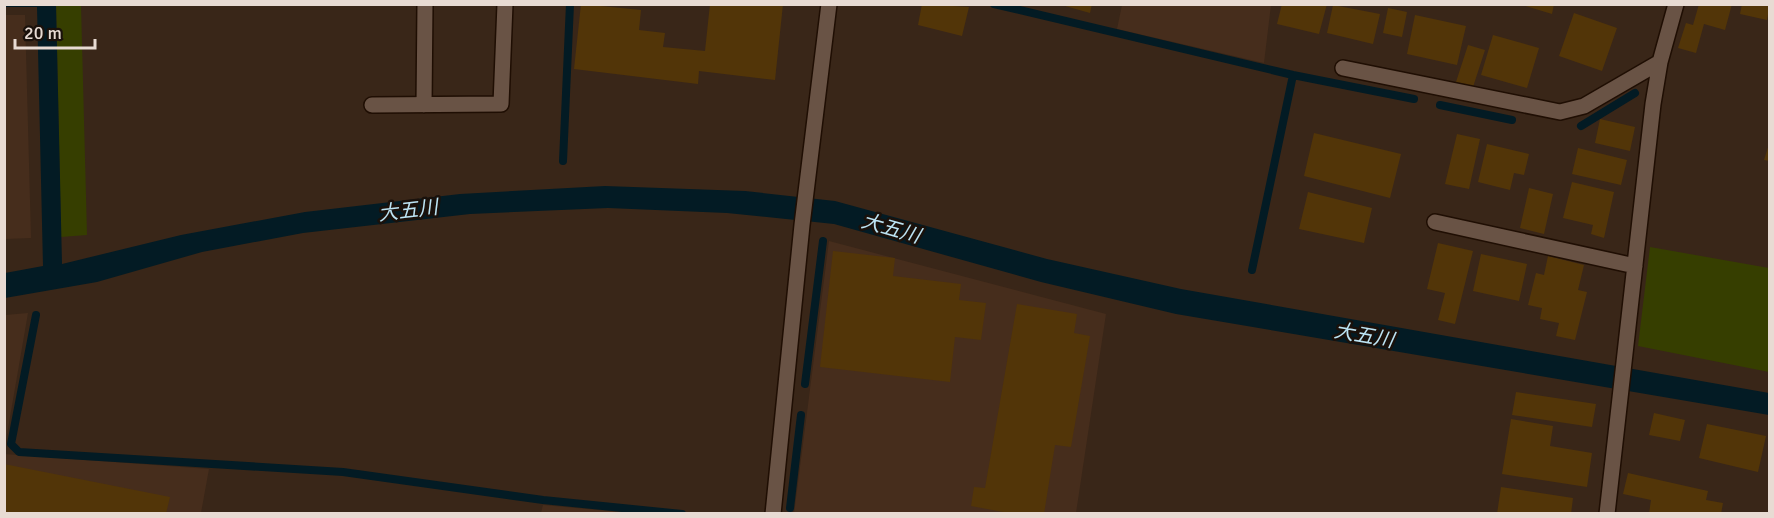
<svg xmlns="http://www.w3.org/2000/svg" width="1774" height="518" viewBox="0 0 1774 518" font-family="Signika,'Noto Sans JP',sans-serif">
<style>
.built{fill:#462d1c}
.green{fill:#363e00}
.water{fill:#031b24}
.lines{fill:none;stroke-linecap:round;stroke-linejoin:round}
.stream{stroke:#031b24;stroke-width:8}
.building{fill:#523508}
.minor-casing{stroke:#1f0e03;stroke-width:18}
.minor{stroke:#695345;stroke-width:15}
.labels{text-anchor:middle;stroke-width:5;stroke-linejoin:round;paint-order:stroke}
.water-label{font-size:20px;font-style:italic;fill:#bce4f4;stroke:#1a110b}
</style>
<rect width="100%" height="100%" fill="#392618"/>
<path class="built" d="M1122,5H1271L1264,63L1117,29Z
M4,15H25L31,238L5,239Z
M829,241L1106,314L1076,513L794,514Z
M28,313L5,446V315Z
M4,454L209,469L201,513H5Z
M543,505L631,513H541Z"/>
<path class="green" d="M56,5H81L87,235L61,237Z
M1650,247L1769,268V372L1638,346Z"/>
<path class="water" d="M4,5H56L62,264L181,235L305,212L460,194L605,186L745,191L835,201L1047,259L1181,289L1769,393V415L1176,314L1041,282L834,224L727,213L608,208L470,214L303,233L202,252L97,282L5,298V273L43,266L37,7H5Z"/>
<g class="lines">
<path class="stream" d="M994,4L1293,75L1414,99
M1440,105L1512,120
M1581,126L1635,93
M563,161L570,4
M1252,270L1293,75
M36,315L11,444L19,452L343,472L543,500L682,514
M805,384L823,241
M790,508L801,415"/>
</g>
<path class="building" d="M581,4L641,10L639,30L665,33L663,47L705,51L710,4H783L775,80L699,71L698,84L574,69Z
M922,4L969,7L962,36L918,25Z
M1058,4H1092L1090,13Z
M1282,4H1327L1319,34L1277,24Z
M1519,4H1554L1552,14Z
M1699,4H1732L1725,30L1704,24L1696,53L1678,48L1686,23L1693,25Z
M1742,4H1770L1767,20L1740,14Z
M1333,5L1380,14L1373,44L1327,33Z
M1388,8L1407,12L1402,37L1383,33Z
M1574,13L1617,28L1602,71L1559,56Z
M1415,15L1466,26L1457,65L1407,54Z
M1493,35L1539,48L1527,88L1481,75Z
M1468,45L1485,50L1473,87L1456,82Z
M1600,119L1635,127L1630,151L1595,143Z
M1314,133L1401,154L1390,198L1304,176Z
M1457,134L1480,139L1469,189L1445,184Z
M1770,141V161L1764,160Z
M1487,144L1529,154L1524,175L1514,173L1510,190L1478,182Z
M1578,148L1627,160L1621,185L1572,174Z
M1572,182L1614,192L1604,238L1591,234L1593,225L1563,218Z
M1529,188L1553,194L1544,234L1520,228Z
M1308,192L1372,208L1364,243L1299,229Z
M1438,243L1473,251L1455,324L1438,320L1445,293L1427,289Z
M833,251L895,258L893,276L961,284L959,300L986,303L981,340L955,337L950,382L820,367Z
M1481,254L1527,264L1519,301L1473,291Z
M1548,256L1584,265L1578,290L1587,292L1575,340L1556,336L1559,323L1540,319L1542,308L1528,305L1536,273L1544,275Z
M1017,304L1077,314L1074,333L1090,336L1071,447L1055,445L1044,514H1014L971,506L974,487L985,488Z
M1516,392L1596,404L1592,427L1512,415Z
M1654,413L1685,420L1680,441L1649,435Z
M1511,419L1553,426L1550,446L1592,453L1587,487L1502,474Z
M1707,424L1766,436L1758,472L1699,458Z
M4,464L170,497L166,514H4Z
M1628,473L1708,491L1706,500L1723,503L1721,514H1649L1651,500L1623,494Z
M1501,487L1573,498L1571,514H1497Z"/>
<g class="lines">
<defs>
<path id="minor" d="M1343,68L1560,112L1584,106L1660,62
M372,105L501,104L505,4
M424,105L425,4
M1435,222L1635,266
M773,514L802,225L829,4
M1607,514L1653,104L1660,62L1676,4"/>
</defs>
<use href="#minor" class="minor-casing"/>
<use href="#minor" class="minor"/>
</g>
<g class="labels">
<g class="water-label">
<text transform="translate(408 210) rotate(-7)" y="7">大五川</text>
<text transform="translate(891 228) rotate(16)" y="7">大五川</text>
<text transform="translate(1364 335) rotate(10)" y="7">大五川</text>
</g>
</g>
<rect width="1774" height="518" fill="none" stroke="#e8dbd3" stroke-width="12"/>
<path d="M15 39v9h80v-9" fill="none" stroke="#e8dbd3" stroke-width="3"/>
<text x="24" y="39" font-size="18" fill="#e8dbd3" stroke="#1a110b" stroke-width="4.5" paint-order="stroke">20 m</text>
</svg>
